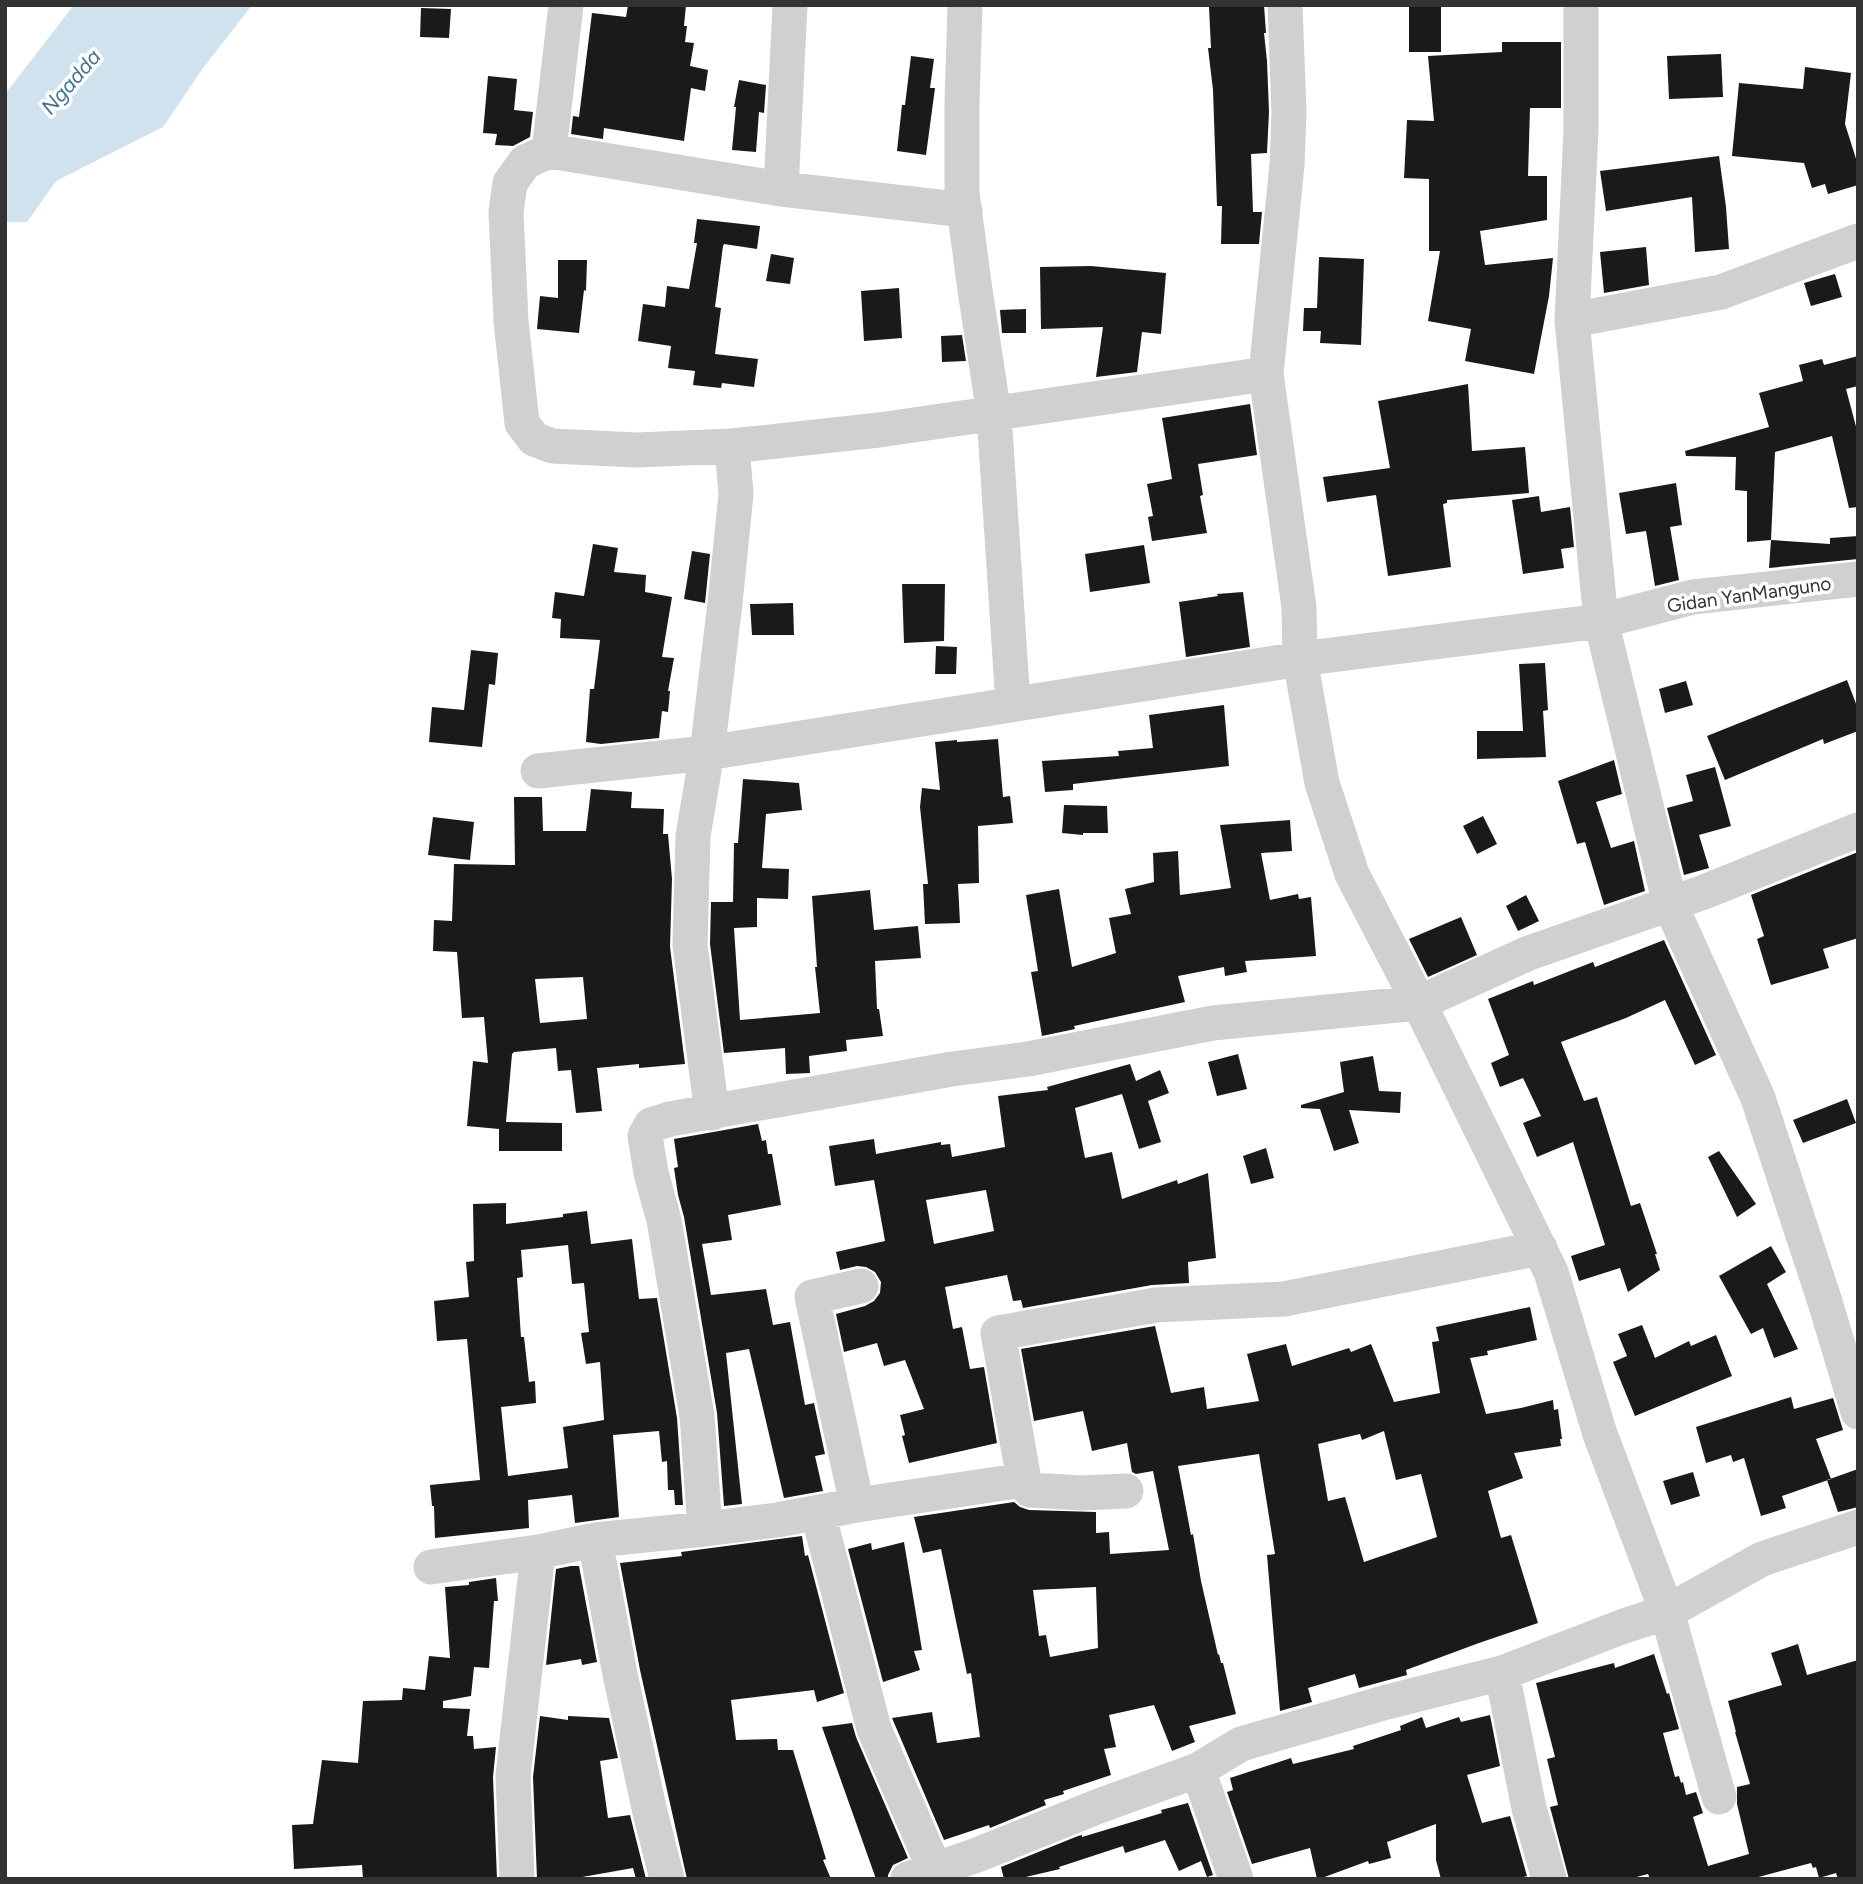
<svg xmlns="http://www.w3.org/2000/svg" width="1863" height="1884" viewBox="0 0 1863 1884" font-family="Figtree,sans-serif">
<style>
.water{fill:#cfe2ee}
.building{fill:#1a1a1a;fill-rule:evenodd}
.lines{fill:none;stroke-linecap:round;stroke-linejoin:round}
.minor{stroke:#d0d0d0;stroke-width:35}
.labels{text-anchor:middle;stroke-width:7;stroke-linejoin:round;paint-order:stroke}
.street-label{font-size:19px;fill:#333;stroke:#fff}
.water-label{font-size:21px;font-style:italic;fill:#3f7597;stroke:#fff}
</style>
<rect width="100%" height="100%" fill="#fff"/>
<path class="water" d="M74,5H252L203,68L163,127L56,181L27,222H5V94Z"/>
<path class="building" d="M628,5H686L684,26H687L685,42L694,43L690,66L708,70L705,91L691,88L684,141L604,128L603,139L571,134L573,116L579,117L592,13L626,17Z
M1234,5H1264L1266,33H1264L1267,61L1269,112L1267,153L1251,154L1253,212H1262L1259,244H1221L1222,206H1217L1213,90L1208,48H1211L1209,7Z
M1409,5H1441V52H1409Z
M421,8L451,9L449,38L420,37Z
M1502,42H1561V108H1530L1528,176H1547V220L1480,231L1485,265L1553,258L1549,296L1534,374L1465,361L1471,329L1428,321L1440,251H1429V179L1404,178L1407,120L1434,121L1428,56L1502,52Z
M1721,54L1723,97L1669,99L1667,56Z
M911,56L934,59L930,88H935L926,155L897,151L902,105H905Z
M1805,67L1851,73L1845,124L1858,165V185L1828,194L1825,184L1812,188L1804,163L1732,156L1739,83L1803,89Z
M488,76L517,79L514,110L533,112L530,137L513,146L495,145L497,134L483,133Z
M739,80L766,85L764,113L759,112L756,152L732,150L736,107H734Z
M1719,156L1726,207L1729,249L1695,252L1692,197L1606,211L1600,171Z
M697,219L760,226L757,249L724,244L723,246L715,307L721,308L715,354L758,359L754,387L722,383L721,388L693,385L695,371L668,368L671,346L638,341L643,304L665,307L667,286L689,289L697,243H694Z
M1646,247L1649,285L1604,293L1600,252Z
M771,254L794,258L790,284L766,281Z
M1319,257L1364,259L1361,345L1320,343L1321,331H1303L1304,308H1317Z
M558,260H587L586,291L584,290L579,333L537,329L540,296L558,298Z
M1091,266L1166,273L1161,334L1142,332L1137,372L1096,377L1103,327L1041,329L1040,267Z
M1835,274L1842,297L1811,306L1804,283Z
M899,288L902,338L864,341L861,291Z
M1026,309V333H1002L1000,310Z
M962,335L966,361L942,362L941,336Z
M1858,356V386L1846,389L1858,434V507L1849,508L1832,436L1775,452L1771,540L1747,542V491L1735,490L1736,457L1686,456L1685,451L1769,427L1759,393L1803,381L1799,365L1822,359L1824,365Z
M1468,384L1472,451L1525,447L1529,493L1447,500V503L1443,504L1451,567L1388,576L1376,495L1327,502L1323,477L1390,468L1378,401Z
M1250,404L1257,455L1198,464L1203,495L1200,496L1207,533L1152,541L1148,517L1153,516L1147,484L1172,479L1162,418Z
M1676,483L1682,525L1670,527L1679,580L1655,586L1646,531L1626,534L1619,493Z
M1539,496L1541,512L1570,507L1574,547L1561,549L1564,568L1523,574L1512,500Z
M1858,536V559L1769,568L1771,540L1830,544V538Z
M593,544L618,548L614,572L646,575L645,592L672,597L662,657L674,658L668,691H670L668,712L662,711L659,738L601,744L586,742L590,689H594L600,640L560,638L561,619L552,618L555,592L584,596Z
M1144,545L1150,583L1090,592L1085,554Z
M692,551L710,554L705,603L684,599Z
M902,584H945L944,641L904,643Z
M1243,592L1250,647L1186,657L1179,602L1218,596L1217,594Z
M793,603L794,635H752L750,604Z
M936,646L957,647L956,674H935Z
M471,650L498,653L495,685L489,684L482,747L429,742L432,707L464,710Z
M1545,663L1548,710L1543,711L1546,757L1477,759V731H1523L1519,664Z
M1847,680L1858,709V731L1824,744L1823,739L1725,780L1707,736Z
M1686,681L1693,705L1665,713L1659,689Z
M1224,705L1229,766L1073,784V790L1045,792L1042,761L1119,756L1118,751L1153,748L1149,715Z
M998,739L1003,797L1010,796L1013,823L978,826L979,883L958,884L960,923L925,924L923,884H928L920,807L922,788L940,790L935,742L957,740V742Z
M1614,760L1622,794L1596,802L1611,848L1634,841L1645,891L1604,905L1585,842L1577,844L1558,781Z
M1715,767L1731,826L1699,835L1709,868L1684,875L1667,808L1693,801L1686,775Z
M743,779L799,783L802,810L766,814L762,868L789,869L788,899L757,898V927L734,928L740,1020L820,1013L815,967H817L812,896L870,890L874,930L918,926L921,958L875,961L877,1009H879L883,1036L846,1040L847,1051L809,1056L810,1073L786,1074L785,1048L724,1053L710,944L711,902H733L734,843H738Z
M591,789L632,792L631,808L664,809L663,834H668L672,879L670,947L685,1064L639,1068V1064L597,1068L602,1111L576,1113L571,1070L558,1071L556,1048L514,1052L512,1054L506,1122L562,1123V1151H499V1129L467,1126L473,1061L488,1063L484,1017L462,1018L457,952L433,951L434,920L452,921L454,864L515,865L514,797H542L543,831H586ZM583,977L587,1019L540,1023L535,979Z
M1064,805L1107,806L1108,833H1083V835L1062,833Z
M1483,816L1497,844L1477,854L1463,826Z
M433,817L474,822L470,860L428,855Z
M1290,820L1292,851L1261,853L1270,900L1298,894L1299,899L1311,897L1316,956L1245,961L1247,972L1225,976L1224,967L1178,976L1185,1002L1074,1026L1075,1029L1042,1036L1031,972L1038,971L1026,895L1059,889L1072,967L1116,953L1109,918L1131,914L1125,889L1154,882L1153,853L1178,851L1180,895L1231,888L1220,825Z
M1858,852V938L1823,949L1829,968L1771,985L1757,939L1764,936L1751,895Z
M1526,895L1539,921L1518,931L1506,906Z
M1461,917L1477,955L1428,977L1409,939Z
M1664,940L1716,1055L1695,1065L1665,1000L1626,1018L1561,1042L1584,1101L1597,1097L1631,1206L1640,1203L1657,1254H1655L1660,1270L1628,1292L1620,1268L1579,1281L1571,1256L1605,1245L1573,1142L1537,1157L1523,1123L1541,1116L1523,1078L1500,1087L1491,1063L1509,1055L1488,999L1533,981L1534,985L1593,962L1595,967Z
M1238,1054L1247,1089L1217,1096L1208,1062Z
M1373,1056L1379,1091L1401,1092L1400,1113L1349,1110L1359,1143L1334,1151L1320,1109L1301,1108V1105L1344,1092L1340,1062Z
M1130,1064L1136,1081L1160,1070L1169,1093L1148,1101L1161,1142L1139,1149L1122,1094L1075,1108L1085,1158L1112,1152L1122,1199L1177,1180L1178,1184L1208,1173L1216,1258L1188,1262L1189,1283L1152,1285L1023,1308L1021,1300L1013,1301L1007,1275L945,1287L953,1329L962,1327L970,1369L984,1367L997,1443L909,1463L902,1436L905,1435L900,1415L924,1409L905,1360L884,1366L877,1343L844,1352L836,1314L865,1306L874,1301L880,1293L881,1282L875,1272L866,1267L857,1266L840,1270L836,1252L885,1241L874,1180L835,1186L829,1146L874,1139L876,1154L941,1142V1145L950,1144L952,1157L1005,1147L998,1096L1048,1090L1047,1087ZM986,1190L994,1231L934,1244L926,1200Z
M1847,1099L1856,1123L1803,1143L1793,1120Z
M758,1124L762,1141L766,1140L768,1154H772L781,1205L728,1215L732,1240L702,1244L711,1295L766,1289L773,1325L790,1322L805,1405L814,1403L825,1454L815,1456L823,1491L784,1498L749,1349L726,1353L742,1504L724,1506L717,1413L684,1217L678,1195L674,1168L678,1167L674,1139Z
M1266,1148L1274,1178L1251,1184L1243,1156Z
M1719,1151L1756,1204L1737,1217L1708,1157Z
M506,1203V1224L563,1217V1214L587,1211L591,1244L632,1239L639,1299L657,1298L677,1418L683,1505H675L674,1490H668L667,1461L662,1462L659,1431L613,1435L619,1517L575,1523L572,1495L528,1500L529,1528L435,1538L434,1506H432L430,1485L480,1480L467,1339L437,1341L434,1301L469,1297L466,1262L474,1261L473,1204ZM568,1245L572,1284L584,1283L589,1332L581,1333L586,1364L600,1362L604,1420L563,1427L568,1468L508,1476L501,1407L536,1403L535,1381L529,1382L524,1337H521L517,1278L523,1277L521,1250Z
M1771,1246L1786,1272L1767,1284L1798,1349L1774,1358L1763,1328L1751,1334L1719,1276Z
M1530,1307L1537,1340L1487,1351L1488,1355L1470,1358L1486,1414L1521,1408L1553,1400L1554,1410L1558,1409L1562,1439H1560L1561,1446L1514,1453L1523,1478L1488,1491L1501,1538L1511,1535L1538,1623L1479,1643L1406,1670L1407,1675L1359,1688L1355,1674L1308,1688L1312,1702L1280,1711L1267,1555L1275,1554L1259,1454L1178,1466L1191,1535L1193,1534L1201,1581L1218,1655L1219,1654L1221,1663H1223L1236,1714L1189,1726L1195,1742L1172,1751L1154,1705L1109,1715L1116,1747L1104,1749L1111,1775L1063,1791L1064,1794L1044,1800L1046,1805L990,1828L989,1825L944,1840L892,1718L932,1712L937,1743L980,1737L971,1673L967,1674L941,1549L923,1553L914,1517L1014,1502L1020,1507L1029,1510L1096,1512V1533L1109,1532L1110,1554L1169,1550L1153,1471L1136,1474L1132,1472L1127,1443L1092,1451L1083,1411L1034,1421L1021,1349L1155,1326L1171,1393L1204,1387L1207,1409L1259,1401L1247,1354L1286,1344L1292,1366L1349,1348L1351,1352L1371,1344L1394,1402L1440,1393L1432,1342L1439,1341L1436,1327ZM1384,1431L1396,1480L1421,1474L1437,1537L1364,1562L1345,1497L1328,1501L1318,1444L1360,1434L1362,1440ZM1096,1587L1098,1648L1050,1657L1046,1635L1039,1636L1033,1590Z
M1642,1325L1655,1358L1689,1341L1691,1346L1716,1335L1732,1376L1635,1416L1613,1362L1627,1356L1618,1334Z
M1791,1397L1794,1409L1833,1398L1843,1430L1816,1439L1831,1479L1782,1496L1786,1508L1761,1516L1744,1458L1733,1462L1731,1455L1706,1463L1696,1427Z
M1858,1469V1507L1838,1512L1827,1480Z
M1693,1472L1700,1496L1671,1505L1663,1481Z
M802,1536L805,1556L808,1555L844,1693L817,1702L814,1690L731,1700L736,1740L777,1739L778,1750H793L826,1859L823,1860L831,1879H687L640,1670L620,1563L682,1556L681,1552Z
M904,1542L922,1650L914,1651L920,1670L883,1682L848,1549L871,1543L872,1550Z
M571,1566H579L597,1662L582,1665L581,1659L546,1665L556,1569Z
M496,1578L498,1601H494L489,1668L474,1667L471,1696L443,1701V1708L470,1709L467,1736H473L474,1749L496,1747L493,1777L497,1879H363L362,1865L294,1869L292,1825L313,1824L322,1760L358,1763L363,1701L402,1700L403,1688L425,1690L429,1656L450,1658L445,1587L469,1585V1582Z
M1798,1644L1807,1675L1858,1660V1879H1838L1836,1873L1819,1878L1816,1867L1813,1868L1811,1863L1751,1879H1650L1648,1874L1629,1879H1569L1550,1807L1558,1805L1547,1759L1555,1757L1536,1683L1614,1663L1615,1668L1654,1654L1667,1694L1669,1693L1679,1729L1663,1733L1675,1777L1679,1776L1681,1783L1683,1782L1686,1795L1696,1792L1703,1813L1693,1817L1708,1866L1749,1854L1737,1804V1787L1750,1784L1735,1732H1736L1728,1701L1782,1685L1771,1653Z
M1490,1715L1500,1766L1467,1775L1482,1823L1510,1816L1527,1876L1517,1879H1441L1436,1860V1824L1387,1842L1391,1858L1369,1864L1368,1861L1319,1879H1317L1310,1848L1252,1864L1227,1792L1233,1790L1230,1778L1291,1758L1293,1764L1354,1749L1353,1746L1401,1730L1400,1726L1422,1717L1426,1728L1459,1717L1461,1722Z
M540,1716L568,1720V1716L609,1718L618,1758L600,1761L608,1818L630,1815L646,1879H636L633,1868L571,1879H537L533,1777Z
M852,1723L856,1737L908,1858L893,1865L888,1875V1879H876L822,1727Z
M1188,1803L1213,1875L1207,1877L1201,1861L1179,1871L1165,1840L1125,1853L1123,1846L1059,1867L1060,1869L1017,1879H1004L1001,1867L1078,1836L1082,1835V1837L1162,1813L1161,1810Z"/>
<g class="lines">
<path class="minor" d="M566,5L549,151L781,189L965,210
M965,5L962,103V193L975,290L994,414L1013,704
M1285,5L1289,112L1287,165L1266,374L1299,607L1300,659L1322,783L1352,874L1419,1003L1551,1272L1600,1434L1667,1612L1719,1797
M1581,5V130L1572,320L1601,621L1670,904L1758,1098L1825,1302L1858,1412
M549,151L525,162L510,183L506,212L511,321L522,423L534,439L552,446L637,450L732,446
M781,189L790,5
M1572,320L1721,292L1858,241
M538,771L707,753L1300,659L1601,621L1693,597L1858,579
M712,1113L690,945L693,836L707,753L725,603L736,494L732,446L879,430L1266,374
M1024,1480L1030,1490L1081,1493L1126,1491
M857,1505L812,1297L861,1286
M818,1513L874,1729L935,1870
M705,1529L697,1416L664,1220L651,1173L645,1136L651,1125L670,1119L952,1069L1028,1059L1213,1023L1419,1003L1529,953L1704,892L1858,830
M431,1567L538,1552
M1502,1673L1529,1808L1549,1879
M1198,1770L1236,1879
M517,1879L513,1776L538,1552L595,1540
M667,1879L649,1808L620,1674L595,1540L705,1529L777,1520L857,1505L1024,1480L998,1333L1156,1305L1284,1299L1540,1248
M908,1879L977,1855L1099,1806L1198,1770L1241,1744L1387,1702L1502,1673L1624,1626L1667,1612L1762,1559L1858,1527"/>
</g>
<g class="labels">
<g class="street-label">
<text transform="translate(1749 594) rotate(-8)" y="7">Gidan YanManguno</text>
</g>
<g class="water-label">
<text transform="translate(71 82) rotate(-49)" y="7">Ngadda</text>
</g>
</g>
<rect width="1863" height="1884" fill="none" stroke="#333333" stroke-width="14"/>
</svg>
